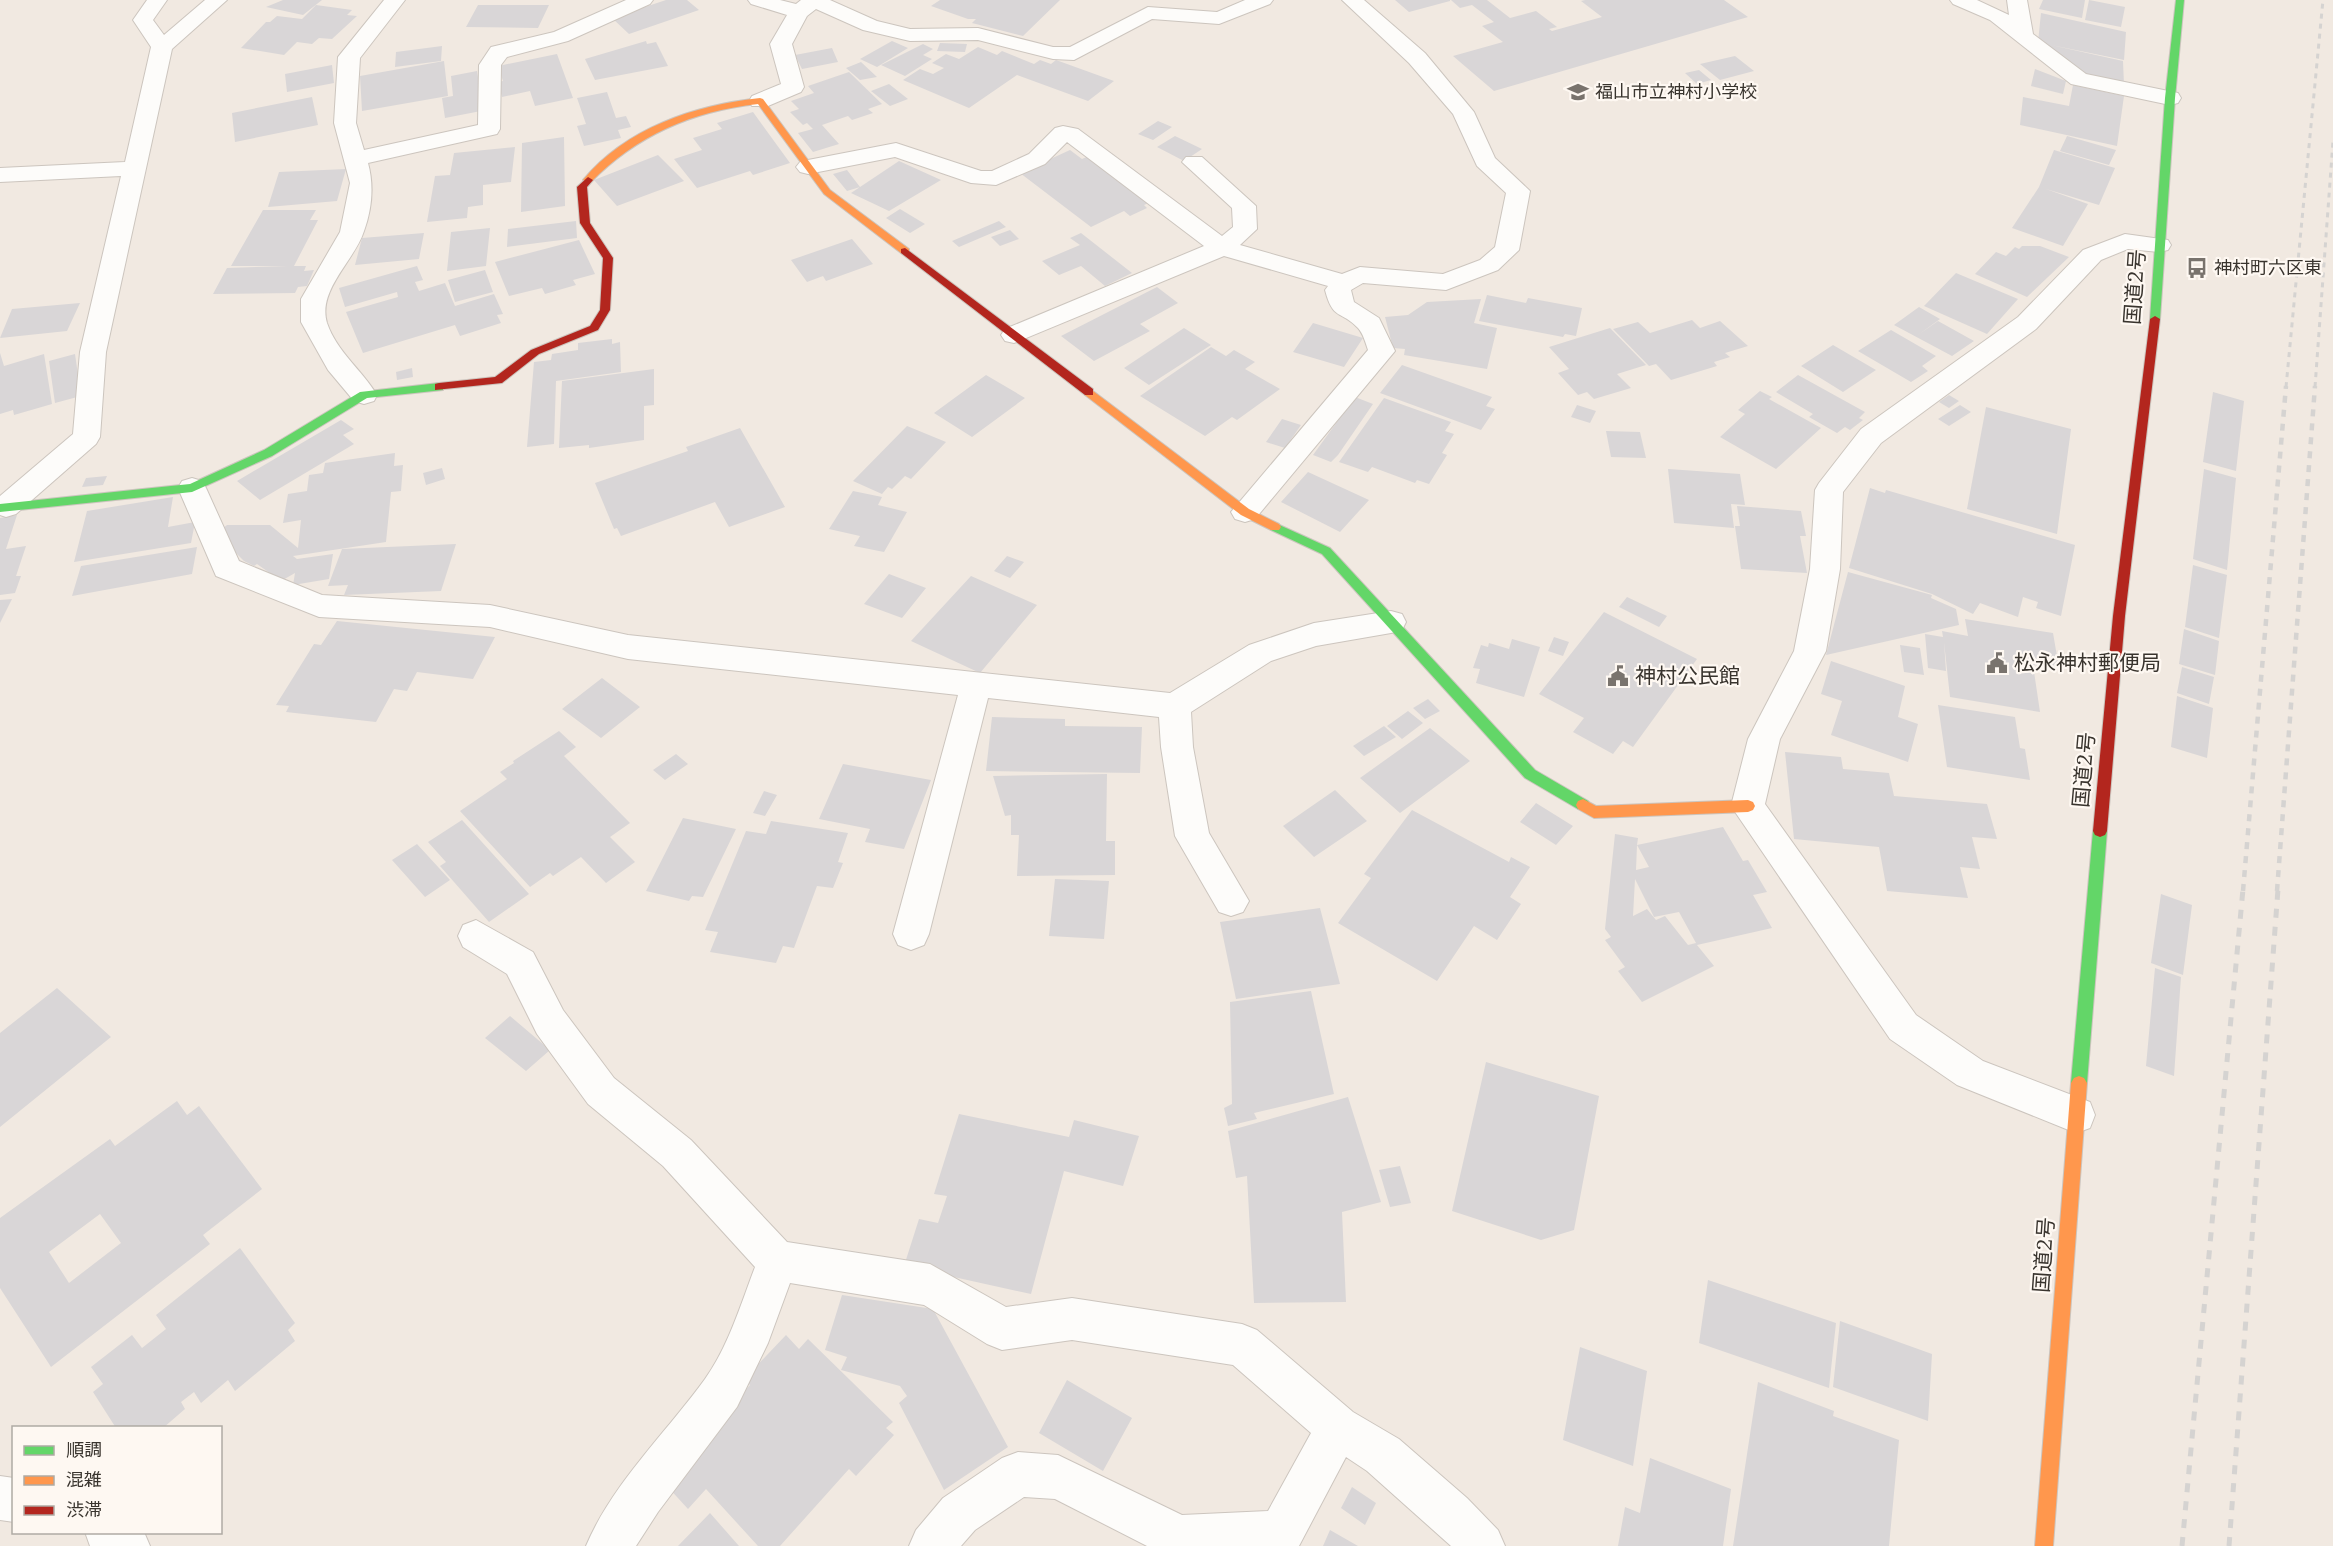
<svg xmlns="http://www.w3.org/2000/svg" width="2333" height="1546" viewBox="0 0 2333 1546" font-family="'IBM Plex Serif','Noto Sans JP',serif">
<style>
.building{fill:#d9d6d7;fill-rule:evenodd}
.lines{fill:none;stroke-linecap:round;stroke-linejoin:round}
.street-casing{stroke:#ccc5be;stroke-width:2}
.fast-casing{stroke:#ccc5be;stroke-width:2}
.slow-casing{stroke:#ccc5be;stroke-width:2}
.jam-casing{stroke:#ccc5be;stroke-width:2}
.street{fill:#fdfcfa;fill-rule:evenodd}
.fast{fill:#63d668;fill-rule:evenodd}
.slow{fill:#ff974d;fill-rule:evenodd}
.jam{fill:#b3261e;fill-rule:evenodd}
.rail-far2{stroke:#d5d3d1;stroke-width:3;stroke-dasharray:5 5;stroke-linecap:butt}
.rail-far1{stroke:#d5d3d1;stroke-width:4.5;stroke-dasharray:7 7;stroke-linecap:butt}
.rail{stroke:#d5d3d1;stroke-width:5;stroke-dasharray:9 9;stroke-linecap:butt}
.labels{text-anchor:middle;stroke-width:4.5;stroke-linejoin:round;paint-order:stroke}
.far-poi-label{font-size:18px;fill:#39342e;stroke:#fef8f2;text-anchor:start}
.street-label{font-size:21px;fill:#39342e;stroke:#fef8f2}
.poi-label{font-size:21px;fill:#39342e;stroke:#fef8f2;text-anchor:start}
</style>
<rect width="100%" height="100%" fill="#f1e9e1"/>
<path class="building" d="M283,0H322L303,15L266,7Z
M666,0H687L699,10L629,34L612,18Z
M940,0H1060L1023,36L972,23L976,19H968L931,6Z
M1395,0H1450V1L1409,12Z
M1451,0H1487L1510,18L1536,11L1557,27L1549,29L1552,31L1602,17L1581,1L1585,0H1724L1748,17L1494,91L1453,56L1503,42L1482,26L1494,22L1472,5L1460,8Z
M2043,0H2085L2082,18L2039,9Z
M2089,0L2125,7L2121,27L2085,20Z
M316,5L352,10L347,15L357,16L332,39L319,38L312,44L297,42L284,55L241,48L266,22H270L277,16L302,19Z
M478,5H549L538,28L466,27Z
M2041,13L2126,32L2124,60L2051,45L2123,61L2124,85L2088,79L2038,42Z
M646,41L647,44L656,42L668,66L595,80L585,59Z
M892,41L908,48L877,67L860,59Z
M940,43L967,44L965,52L937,51Z
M923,44L933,49L923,55L932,59L905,76L881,65Z
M442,46L441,61L395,67L396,52Z
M978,47L997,55L1002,51L1034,64L1040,60L1051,64L1056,60L1114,81L1088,101L1017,75L969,108L903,80L920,69L933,74L944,68L932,63L946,54L959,59Z
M832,48L838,62L802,69L795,55Z
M557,54L573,98L535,106L530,91L502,97L498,82L503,81L498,66Z
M1735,56L1754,71L1720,80L1700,64Z
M444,61L448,96L362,111L360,76Z
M861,62L877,77L860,80L846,68Z
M332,65L334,83L287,92L285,74Z
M2035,69L2066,81L2063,94L2031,86Z
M1699,70L1711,80L1697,84L1685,73Z
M477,71L482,102L481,111L445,118L442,98L453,96L451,76Z
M849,72L882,104L868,109L873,113L852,120L848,116L822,125L839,144L813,152L798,133L813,129L807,123L803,125L790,112L799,109L791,101L814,93L808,86Z
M889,84L908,99L890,106L871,91Z
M2073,85L2124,96L2117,146L2020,125L2023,97L2069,106Z
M607,92L616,118L626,116L631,127L618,130L621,138L584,146L577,126L586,124L577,98Z
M312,97L318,125L235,142L232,113Z
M753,112L790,163L753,175L750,171L697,188L674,159L702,150L693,138L722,129L717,123Z
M1158,121L1172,127L1153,140L1138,134Z
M1175,136L1202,149L1184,161L1157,147Z
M2067,136L2116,150L2109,165L2060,151Z
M564,137L565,206L521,212L522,143Z
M515,147L511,182L483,185V205L468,207L467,218L427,222L435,176L450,175L454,153Z
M1070,150L1082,159L1089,156L1153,201L1144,205L1147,208L1130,216L1124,211L1091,227L1020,173Z
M2054,150L2115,168L2099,205L2046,189L2088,204L2063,246L2012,228L2039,187Z
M658,155L684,181L617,206L594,180Z
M899,161L941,180L889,211L851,193Z
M346,169L337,201L268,207L279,172Z
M847,170L860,187L847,191L833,174Z
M900,209L925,224L910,233L886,218Z
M263,210H316L310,220H318L294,266H306L304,271L314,270L307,286L298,287L295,293L213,294L227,268L288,266H231Z
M576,221L577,238L507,247L508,229Z
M999,221L1006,227L959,247L952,241Z
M490,228L486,266L447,271L451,232Z
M1010,230L1019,239L1000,246L991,237Z
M424,233L419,259L355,265L362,238Z
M1081,233L1132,273L1105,286L1081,266L1059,275L1042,261L1080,245L1070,238Z
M852,239L873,264L826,281L823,276L807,282L791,260Z
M579,240L595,274L573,280L576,285L545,294L542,288L509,296L495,262Z
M2022,246H2040L2069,257L2027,297L1975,274L1996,252L2006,256L2015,247L2019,249Z
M417,266L423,280L415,282L419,291L445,283L455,306L494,294L503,314L497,315L501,323L460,336L455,325L363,353L346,312L398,297L397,292L345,307L339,288Z
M485,270L493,292L455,302L448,280Z
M1956,273L2018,299L1987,334L1924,306Z
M1157,287L1178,303L1140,324L1150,331L1094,361L1061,336Z
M1487,295L1526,303L1528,298L1582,308L1576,336L1565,334L1563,337L1479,321Z
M1481,299L1474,323L1497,328L1487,369L1404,355L1405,349L1393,348L1385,317L1408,315L1427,302Z
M80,303L67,331L0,338L12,309Z
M1919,307L1940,319L1918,335L1938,321L1974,341L1952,356L1894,325Z
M1692,320L1700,328L1720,321L1748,346L1725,353L1730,357L1714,362L1717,366L1671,380L1656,364L1649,366L1613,329L1638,322L1650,333Z
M1313,323L1363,338L1344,367L1293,352Z
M1184,328L1211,345L1149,385L1124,368Z
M1610,328L1646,365L1617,374L1631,388L1594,399L1587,392L1578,395L1558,373L1569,369L1549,347Z
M1891,330L1936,356L1922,366L1928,371L1911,382L1858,351Z
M612,339V344L620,342L621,372L556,381L554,444L527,447L534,362L551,360L552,354L578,350V343Z
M1833,345L1876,370L1843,392L1801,366Z
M1211,347L1226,356L1234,350L1255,362L1245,369L1280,389L1237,420L1232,417L1205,436L1140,396Z
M0,353L4,366L44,354L52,404L14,415L13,410L0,414Z
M75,354L81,396L55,403L49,361Z
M1402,365L1492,397L1486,406L1495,409L1481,430L1380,393Z
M412,368L413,377L397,380L396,372Z
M654,369V405L644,406V440L589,448V445L559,448L562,381Z
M986,375L1025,398L972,437L934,413Z
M1798,375L1865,412L1859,418L1863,420L1850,430L1845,427L1837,433L1809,417L1813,414L1776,392Z
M1760,391L1772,397L1769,399L1821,428L1776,469L1720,437L1745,414L1738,410Z
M2213,392L2244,401L2236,471L2203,462Z
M1949,395L1959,401L1949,408L1939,402Z
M1355,397L1373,404L1338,455L1331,462L1313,455Z
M1384,398L1451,422L1445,431L1454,434L1442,453L1447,455L1429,484L1417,480L1415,483L1372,467L1368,472L1339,462Z
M1577,405L1596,411L1590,423L1571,417Z
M1960,405L1971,412L1949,426L1938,419Z
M1986,407L2071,429L2057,534L1967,509Z
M1282,419L1301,425L1285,448L1266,442Z
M341,420L354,429L343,435L354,444L260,500L237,481Z
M907,426L946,442L911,479L905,476L892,489L888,487L882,494L853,481Z
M740,428L785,507L729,527L715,502L621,536L617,528L614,529L595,483L688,451L686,447Z
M1606,431L1640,432L1646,458L1611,457Z
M395,453L394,466L403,465L401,491L391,492L386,542L293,556L297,559L333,554L329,579L293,585L295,573L281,581L257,564L254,566L244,561L231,548L222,529L227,525H270L298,548L301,520L283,523L288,494L307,491L309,475L323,473L325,463Z
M442,468L445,479L426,485L423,473Z
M1668,469L1740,474L1745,505L1731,504L1734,528L1674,523Z
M2204,469L2236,478L2227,570L2193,559Z
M1308,472L1369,500L1340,532L1281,502Z
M107,476L103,485L82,487L86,478Z
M1870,488L1885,493L1886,490L2075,545L2061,616L2036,608L2038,602L2023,597L2018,617L1980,603L1973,614L1932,594L1849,568Z
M853,491L882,497L878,505L907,512L884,552L854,546L860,536L829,529Z
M173,497L168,527L195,522L191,543L74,562L87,511Z
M1737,506L1801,511L1806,536H1800L1807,573L1741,569L1735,526H1740Z
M17,515L6,549L26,546L16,576H21L15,593L0,595V518Z
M456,544L441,591L344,595L348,585L328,586L342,549Z
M197,547L192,574L72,596L81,566Z
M1007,556L1024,562L1010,578L994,571Z
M2193,565L2227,575L2219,638L2185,627Z
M1848,572L1932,595L1931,598L1956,609L1959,625L1826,655Z
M889,574L926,588L902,618L864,604Z
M971,576L1037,605L980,673L911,641Z
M1627,597L1667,616L1659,627L1619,607Z
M12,599L0,623V600Z
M1604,612L1697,659L1633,747L1623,741L1613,754L1573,732L1584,718L1539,694Z
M1965,619L2053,633L2059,668L2033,665L2040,712L1950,697L1944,642L1946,671L1928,668L1925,634L1943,637L1942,631L1968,636Z
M337,621L495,637L473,679L417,672L407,691L394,689L376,722L286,712L289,706L276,705L314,644L321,645Z
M2184,629L2219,641L2215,675L2179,664Z
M1554,637L1569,642L1563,656L1548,651Z
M1512,639L1540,647L1524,697L1476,683L1480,669L1473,668L1481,645L1488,647L1489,643L1509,649Z
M1900,645L1920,648L1924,675L1904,672Z
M1831,661L1905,686L1898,717L1918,724L1908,762L1831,735L1842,701L1821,694Z
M2182,667L2214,677L2209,704L2177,693Z
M602,678L640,707L601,738L562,709Z
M2177,696L2213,708L2207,758L2171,747Z
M1428,699L1440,711L1425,719L1413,708Z
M1938,705L2015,717L2020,748L2025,749L2030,780L1947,767Z
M1408,711L1423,723L1402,739L1387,726Z
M992,717L1065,719V726L1142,727L1140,773L986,771Z
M1384,726L1396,737L1364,756L1353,746Z
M1430,728L1470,761L1400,813L1360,778Z
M559,731L576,747L564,756L630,823L610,837L635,862L606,883L581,857L553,876L550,873L530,887L460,811L507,779L500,772L514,763L513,761Z
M1785,752L1841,757L1843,769L1889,773L1894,796L1987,804L1997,839L1972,837L1980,869L1960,867L1968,898L1887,891L1879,847L1794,839Z
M676,754L688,764L665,780L653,770Z
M843,764L931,780L904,849L865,842L870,829L819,819Z
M1107,774L1106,841H1115V875L1017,876L1019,835H1011V815L1005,816L993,776Z
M1335,790L1367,821L1314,857L1283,826Z
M764,791L777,795L765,816L753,813Z
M1536,803L1573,826L1556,845L1520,822Z
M1412,810L1509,862L1511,857L1530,867L1510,897L1521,904L1497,940L1474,926L1437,981L1338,923L1371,878L1364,874Z
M683,818L736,829L703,897L692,896L689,901L646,891Z
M462,820L529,894L489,922L440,866L446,862L428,842Z
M771,821L848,833L838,862L843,863L833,888L817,886L794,948L783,946L776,963L710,952L718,932L705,930L746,831L766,834Z
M1723,827L1743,861L1748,860L1767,892L1753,895L1772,928L1697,945L1714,966L1642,1002L1618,971L1625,967L1605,940L1611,937L1605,929L1615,834L1638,838L1637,845ZM1637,845L1649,867L1636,870ZM1635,879L1654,917L1679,912L1696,943L1688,945L1665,916L1656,920L1647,909L1633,916Z
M417,844L450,880L425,897L392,860Z
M1055,879L1109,881L1104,939L1049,936Z
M2161,894L2192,905L2183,975L2151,963Z
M1320,908L1340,984L1236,999L1220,922Z
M2155,968L2181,977L2174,1076L2146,1066Z
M57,988L111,1037L0,1127V1033Z
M1311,991L1334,1094L1254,1113L1257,1119L1228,1126L1224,1108L1232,1104L1230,1002Z
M510,1016L550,1050L526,1071L485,1038Z
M1486,1062L1599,1096L1574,1230L1541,1240L1452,1211Z
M1348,1097L1381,1202L1342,1212L1346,1302L1254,1303L1247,1176L1236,1178L1228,1131Z
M177,1101L187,1115L199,1106L262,1189L203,1235L210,1244L51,1367L0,1288V1218L110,1139L115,1146ZM100,1214L121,1243L69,1283L49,1252Z
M959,1114L1069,1137L1074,1120L1139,1136L1123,1186L1064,1171L1031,1294L904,1266L919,1219L938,1223L947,1196L934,1194Z
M1400,1166L1411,1203L1390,1207L1379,1170Z
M240,1248L295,1323L288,1330L295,1341L235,1391L228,1380L201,1403L194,1392L181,1402L185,1409L163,1428H116L93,1392L103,1384L91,1367L132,1335L142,1348L166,1329L156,1315Z
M1708,1280L1836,1323L1829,1388L1699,1343Z
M842,1295L933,1309L1008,1447L944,1490L899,1403L907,1396L900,1386L841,1370L847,1357L825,1350Z
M1840,1321L1932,1354L1928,1421L1833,1387Z
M786,1335L799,1349L808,1339L893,1422L886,1428L894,1435L856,1476L849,1469L780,1546H758L706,1489L688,1509L667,1486L723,1413L750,1385L744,1379Z
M1580,1347L1647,1371L1633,1466L1563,1440Z
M1067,1380L1132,1418L1103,1471L1039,1433Z
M1758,1382L1834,1411L1833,1416L1899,1440L1889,1546H1733Z
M1650,1458L1731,1489L1723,1546H1618L1625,1507L1640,1513Z
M1352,1487L1376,1503L1365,1525L1341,1508Z
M710,1513L739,1546H678Z
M1330,1530L1358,1546H1323Z"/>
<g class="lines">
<defs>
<path id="street" d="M147,0H167L153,20L164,35L205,0H227L172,49L106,352L100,437L96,444L16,514L6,517L0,515V496L73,434L80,352L121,176L0,182V168L125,162L151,47L133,20Z
M384,0H405L360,58L356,123L364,150L478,125L479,65L491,47L554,32L626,0H653L650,4L568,41L507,57L501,65L500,129L497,134L368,163C374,185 372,209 364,231C355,260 317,290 327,323C337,352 362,370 377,395L374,401L364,404L354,401L328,370L301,322V299L340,232L350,183L334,123L338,57Z
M748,0H780L796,4L801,0H830L877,21L910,29L978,28L1053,47H1070L1148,7L1217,12L1245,0H1273L1270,4L1219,24L1152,19L1074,60L1053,59L978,40L910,41L863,30L816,9L807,16L792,44L804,87L801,92L768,106H752L749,101L752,96L781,84L770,44L787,15L751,4Z
M1342,0H1364L1425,53L1474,112L1495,158L1530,191L1519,250L1498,270L1446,290L1363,283L1351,290L1354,302L1379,318L1395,351L1255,519L1245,522L1235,519L1231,512L1368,350C1366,344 1363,333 1358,328C1341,310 1333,321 1325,290L1328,286L1224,256L1014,343L1005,341L1001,335L1005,329L1204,246L1067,142L1045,164L996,185L971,183L895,157L808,174L800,172L796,167L800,162L808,160L896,143L981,171H992L1029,154L1055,128L1063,126L1078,129L1222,236L1233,227L1232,208L1182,162L1186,157H1202L1256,206L1257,229L1240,245L1342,274L1360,267L1443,274L1480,260L1495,247L1506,193L1477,166L1453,114L1409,63Z
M1950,0H1977L2009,15L2007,0H2027L2033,34L2086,74L2178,93L2181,98L2178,103L2170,105L2071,84L1990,20L1953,4Z
M2125,234L2168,240L2171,245L2168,250L2159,252L2128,249L2101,260L2036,329L1881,443L1843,492L1840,569L1826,651L1780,739L1765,804L1916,1015L1983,1061L2090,1102L2095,1115L2090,1128L2076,1133L1957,1085L1890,1039L1731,806L1748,739L1794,651L1810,569L1815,490L1819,483L1861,429L2018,317L2083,250Z
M192,478L202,481L206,488L239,561L322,595L490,605L628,635L1170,693L1249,645L1314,623L1391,611L1402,614L1406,622L1402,630L1391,633L1316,646L1271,661L1191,712L1193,747L1209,833L1249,901L1243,912L1231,916L1219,912L1175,836L1161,747L1159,717L988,698L929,934L924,945L911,950L898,945L893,934L958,695L628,659L490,627L319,617L216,576L178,488L182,481Z
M476,920L533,952L563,1010L614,1078L691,1140L787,1242L930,1264L1006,1307L1072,1298L1242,1324L1257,1330L1353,1412L1399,1439L1467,1498L1498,1530L1505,1546H1451L1367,1471L1346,1457L1299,1546H1147L1055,1499L1024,1497L975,1530L961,1546H909L916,1530L943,1498L1002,1458L1018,1452L1058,1455L1182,1515L1268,1511L1311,1433L1233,1365L1072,1340L1002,1350L987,1344L924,1305L790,1283L768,1343L737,1407L658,1512L636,1546H586C612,1484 666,1433 705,1379C728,1347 741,1304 755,1267L663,1166L588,1104L537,1034L507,974L463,947L458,936L463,925Z
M0,1476L14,1478V1522L0,1520Z
M85,1532H144L150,1546H90Z"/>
<path id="fast" d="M2176,0H2184L2175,98L2160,319L2155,322L2150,319L2165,98Z
M439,383L443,384V390L367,398L272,456L192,492L0,512V504L190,484L264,450L360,392Z
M1275,523L1330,548L1535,770L1588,801L1590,805L1588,809H1578L1525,778L1322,554L1271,530L1269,527L1271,524Z
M2100,825L2105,827L2107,831L2087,1083L2084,1088L2079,1090L2074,1088L2071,1083L2093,831L2095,827Z"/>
<path id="slow" d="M760,98L763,99L830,190L909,249V253H901L824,194L758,104C693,111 637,135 591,182L583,180C626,128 695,105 760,98Z
M1089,388L1249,509L1279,524L1281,527L1279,530H1271L1241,515L1085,395V389Z
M1583,799L1596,806L1748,800L1753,802L1755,806L1753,810L1748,812L1594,818L1578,809L1576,805L1578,801Z
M2079,1076L2084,1078L2087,1083L2053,1546H2035L2071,1083L2074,1078Z"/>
<path id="jam" d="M588,177L593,180L587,187L590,223L613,258L610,310L598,330L539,354L502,383L435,390V384L439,383L495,377L531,350L590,326L600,310L603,258L580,223L577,187Z
M905,248L1093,389V395H1085L901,253V249Z
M2155,316L2160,319L2125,616L2107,831L2105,835L2100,837L2095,835L2093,831L2113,616L2150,319Z"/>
</defs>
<use href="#street" class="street-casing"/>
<use href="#fast" class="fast-casing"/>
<use href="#slow" class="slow-casing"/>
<use href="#jam" class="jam-casing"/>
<use href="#street" class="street"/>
<use href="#fast" class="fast"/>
<use href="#slow" class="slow"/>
<use href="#jam" class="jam"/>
<path class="rail-far2" d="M2286,387L2323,0
M2315,387L2333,141"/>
<path class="rail-far1" d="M2243,891L2286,386
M2277,891L2315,386"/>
<path class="rail" d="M2182,1546L2243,889
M2229,1546L2278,889"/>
</g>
<defs>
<symbol id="school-bare" viewBox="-9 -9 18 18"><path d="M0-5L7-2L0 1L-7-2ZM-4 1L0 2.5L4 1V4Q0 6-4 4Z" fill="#79736d" stroke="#fef8f2" stroke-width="2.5" paint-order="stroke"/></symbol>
<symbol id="bus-bare" viewBox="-9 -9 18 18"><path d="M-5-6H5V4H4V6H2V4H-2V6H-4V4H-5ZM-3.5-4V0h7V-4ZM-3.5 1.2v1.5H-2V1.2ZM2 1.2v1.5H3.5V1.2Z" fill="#79736d" stroke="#fef8f2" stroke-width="2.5" paint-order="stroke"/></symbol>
<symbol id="civic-bare" viewBox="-9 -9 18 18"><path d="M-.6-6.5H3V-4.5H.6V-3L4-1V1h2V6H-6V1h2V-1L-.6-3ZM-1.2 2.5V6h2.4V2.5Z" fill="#79736d" stroke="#fef8f2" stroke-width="2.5" paint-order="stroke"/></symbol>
</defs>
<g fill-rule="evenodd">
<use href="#school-bare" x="1563" y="77" width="30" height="30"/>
<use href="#bus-bare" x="2182" y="253" width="30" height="30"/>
<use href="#civic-bare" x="1982" y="648" width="30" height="30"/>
<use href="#civic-bare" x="1603" y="661" width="30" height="30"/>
</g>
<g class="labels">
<g class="far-poi-label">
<text x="1595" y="98">福山市立神村小学校</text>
<text x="2214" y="274">神村町六区東</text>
</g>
<g class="street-label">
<text transform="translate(2135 287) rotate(-86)" y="7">国道2号</text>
<text transform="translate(2084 770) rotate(-85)" y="7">国道2号</text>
<text transform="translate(2044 1255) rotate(-86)" y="7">国道2号</text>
</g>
<g class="poi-label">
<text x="2014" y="670">松永神村郵便局</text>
<text x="1635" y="683">神村公民館</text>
</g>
</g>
<rect x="12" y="1426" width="210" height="108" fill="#fef8f2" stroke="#afaaa4" stroke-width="1.5"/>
<rect x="24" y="1446" width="30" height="9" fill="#63d668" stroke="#afaaa4" stroke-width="1.5"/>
<text x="66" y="1456" font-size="18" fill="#39342e">順調</text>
<rect x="24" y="1476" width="30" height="9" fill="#ff974d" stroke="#afaaa4" stroke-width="1.5"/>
<text x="66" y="1486" font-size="18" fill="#39342e">混雑</text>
<rect x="24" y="1506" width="30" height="9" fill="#b3261e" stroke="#afaaa4" stroke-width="1.5"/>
<text x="66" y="1516" font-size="18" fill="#39342e">渋滞</text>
</svg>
